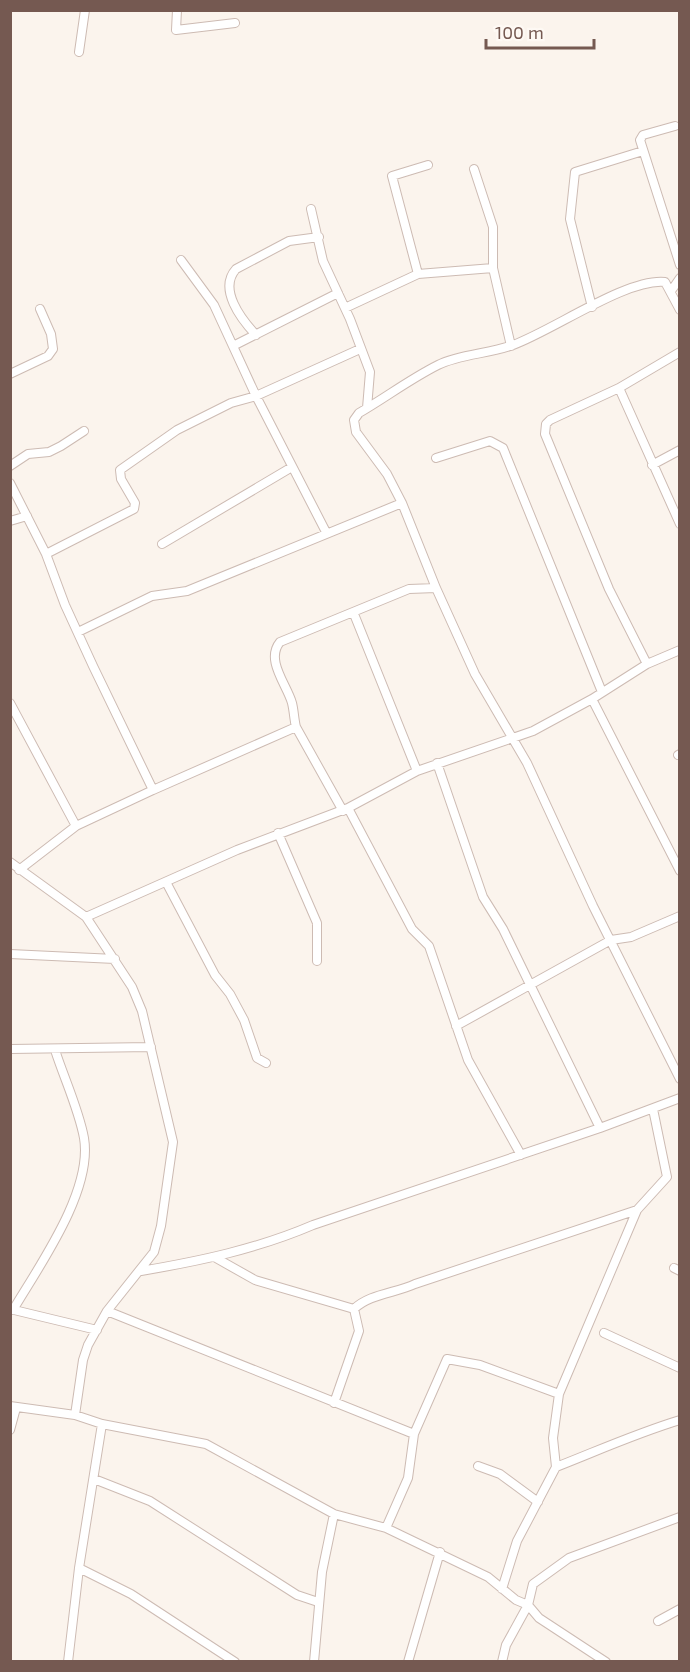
<svg xmlns="http://www.w3.org/2000/svg" width="690" height="1672" viewBox="0 0 690 1672" font-family="'Exo 2',sans-serif">
<style>
.lines{fill:none;stroke-linecap:round;stroke-linejoin:round}
.street-casing{stroke:#cdbbb3;stroke-width:10}
.street{stroke:#fff;stroke-width:8}
</style>
<rect width="100%" height="100%" fill="#fbf4ed"/>
<g class="lines">
<defs>
<path id="street" d="M177,10L176,30L235,23
M79,52L85,10
M675,126L643,135L640,140L680,265
M474,169L493,227V268L511,346
M311,209L323,261L350,319L370,372L367,408
M181,260L214,305L256,396L326,532
M418,274L392,176L428,165
M671,291L680,278
M592,307L570,219L575,172L643,151
M345,308L418,274L493,268
M680,310L665,282C627,278 554,330 513,345C489,354 460,354 438,365C410,379 385,398 359,413L354,420L356,432L387,474L402,503L436,588L475,674L527,763L593,906L680,1079
M256,335C241,319 218,289 236,269L289,241L319,237
M233,346L338,293
M680,352L619,388L680,524
M10,374L48,356L53,349L51,334L40,309
M619,388L550,420L546,424L545,434L609,589L647,664
M436,458L490,441L503,448L602,692
M652,465L680,450
M10,466L28,454L49,452L61,446L84,431
M10,483L46,554L65,605L93,666L153,790L76,826L19,870
M10,521L27,516
M162,544L292,467
M46,554L134,509L135,503L121,479L120,470L177,430L231,403L256,396L360,349
M354,614L417,771
M78,632L152,596L187,591L402,503
M592,699L680,871
M10,703L76,826
M296,727L343,811
M678,755L680,754
M437,763L483,897L503,929L600,1128
M153,790L296,727C294,719 294,711 292,703C287,685 265,660 280,642L409,589L436,588
M348,808L412,929L429,946L468,1060L521,1155
M278,833L317,923V961
M10,862L86,917L132,987L142,1011L173,1142L161,1226L154,1252L107,1311L88,1345L83,1360L75,1415
M166,882L215,975L230,994L244,1020L257,1058L266,1063
M86,917L237,850L348,808L417,771L533,731L592,699L647,664L680,650
M10,954L115,959
M456,1026L611,940L631,937L680,916
M10,1049L151,1047
M216,1258L255,1280L354,1309C369,1294 396,1293 415,1284L637,1210L667,1177L653,1109
M674,1268L680,1271
M141,1271C200,1261 257,1249 313,1225L600,1128L680,1098
M10,1309L97,1330
M13,1310C39,1266 93,1191 84,1138C79,1110 64,1078 55,1050
M107,1311L414,1434
M604,1333L680,1368
M559,1394L637,1210
M334,1403L359,1331L354,1309
M10,1406L75,1415L102,1424L206,1444L334,1514L386,1528L488,1577L516,1600L528,1605L539,1618L606,1662
M10,1430L16,1408
M478,1466L500,1474L538,1502
M94,1479L150,1501L297,1595L318,1602
M386,1528L408,1478L414,1434L447,1359L480,1365L559,1394L553,1438L556,1467
M79,1568L131,1594L235,1662
M502,1589L517,1541L556,1467C597,1451 637,1433 680,1420
M658,1621L680,1609
M68,1662L79,1568L102,1424
M314,1662L322,1572L334,1514
M408,1662L440,1552
M502,1662L506,1645L528,1605L533,1584L569,1558L680,1517"/>
</defs>
<use href="#street" class="street-casing"/>
<use href="#street" class="street"/>
</g>
<rect width="690" height="1672" fill="none" stroke="#755951" stroke-width="24"/>
<path d="M486 39v9h108v-9" fill="none" stroke="#755951" stroke-width="3"/>
<text x="495" y="39" font-size="18" fill="#755951" stroke="#fef9f4" stroke-width="4.5" paint-order="stroke">100 m</text>
</svg>
